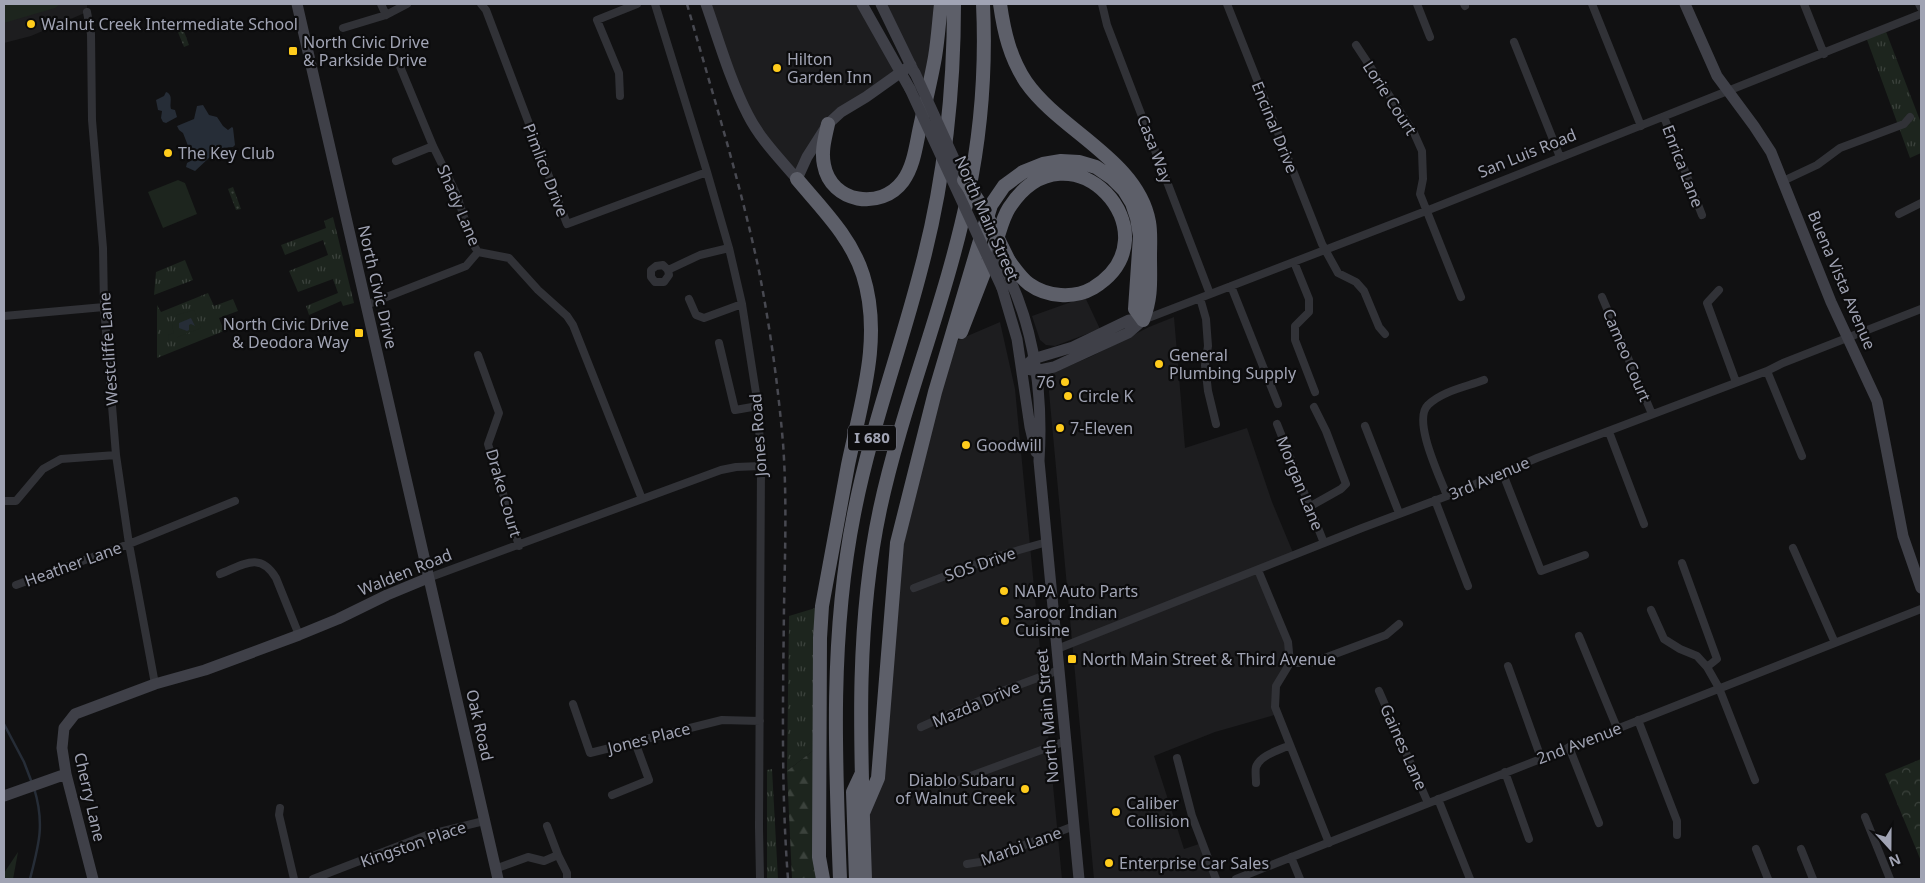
<svg xmlns="http://www.w3.org/2000/svg" width="1925" height="883" viewBox="0 0 1925 883" font-family="'Noto Sans',sans-serif">
<style>
.built{fill:#1d1d1f}
.grass{fill:url(#grass-tufts)}
.forest{fill:url(#forest-firs)}
.park{fill:url(#park-crowns)}
.garden{fill:url(#garden-dots)}
.pitch{fill:#1d251e}
.water{fill:#262d37}
.lines{fill:none;stroke-linecap:round;stroke-linejoin:round}
.stream{stroke:#262d37;stroke-width:2.5}
.street{stroke:#313237;stroke-width:8}
.secondary{stroke:#3f4048;stroke-width:11}
.highway{stroke:#5d5f69;stroke-width:14}
.rail{stroke:#484951;stroke-width:2.5;stroke-dasharray:6 5;stroke-linecap:butt}
.secondary-bridge{stroke:#3f4048;stroke-width:11}
.highway-bridge{stroke:#5d5f69;stroke-width:14}
.poi-dot{fill:#ffcc1c;stroke:#0c0c0d;stroke-width:2}
.labels{text-anchor:middle;stroke-width:4.5;stroke-linejoin:round;paint-order:stroke}
.shield{fill:#0c0c0d;stroke:#747682;stroke-width:1}
.shield-label{font-size:15px;font-weight:bold;fill:#a1a4b4}
.poi-label{font-size:16px;fill:#a1a4b4;stroke:#0c0c0d;text-anchor:start}
.street-label{font-size:16px;fill:#a1a4b4;stroke:#0c0c0d}
</style>
<defs>
<pattern id="grass-tufts" width="24" height="20" patternUnits="userSpaceOnUse" patternTransform="scale(1.25)"><rect width="24" height="20" fill="#1d251e"/><path d="M3 7l-1-3M5 7V3M7 7l1-3M15 17l-1-3M17 17v-4M19 17l1-3" fill="none" stroke="#3b423c"/></pattern>
<pattern id="forest-firs" width="22" height="20" patternUnits="userSpaceOnUse" patternTransform="scale(1.25)"><rect width="22" height="20" fill="#1d251e"/><path d="M5 1l3.5 6h-7zM16 11l3.5 6h-7z" fill="#3b423c"/></pattern>
<pattern id="park-crowns" width="20" height="18" patternUnits="userSpaceOnUse" patternTransform="scale(1.25)"><rect width="20" height="18" fill="#1d251e"/><path d="M2 6a3 3 0 1 1 6 0M12 15a3 3 0 1 1 6 0" fill="none" stroke="#3b423c"/></pattern>
<pattern id="garden-dots" width="8" height="8" patternUnits="userSpaceOnUse" patternTransform="scale(1.25)"><rect width="8" height="8" fill="#1d251e"/><path d="M2 2h.1M6 6h.1" fill="none" stroke="#3b423c" stroke-width="1.8" stroke-linecap="round"/></pattern>
</defs>
<rect width="100%" height="100%" fill="#111112"/>
<path class="built" d="M4,4H87V12L31,36L4,43Z
M706,4H862L901,72L841,112L797,179L748,116Z
M881,4H941L927,100Z
M1085,297L1100,329L1055,346L1046,345L1040,340L1032,316Z
M1174,317L1185,448L1247,428L1272,502L1294,555L1258,570L1288,642L1290,663L1276,686L1278,714L1215,732L1154,756L1184,849L1202,843L1216,879H1094L1048,381L1053,373L1092,356L1149,327Z
M1000,322L1015,389L1062,879H865L863,813L878,778L897,543L949,366L958,340Z"/>
<path class="grass" d="M1885,29L1921,123V153L1910,158L1866,37Z
M333,217L354,303L343,306L341,301L309,315L306,306L338,293L333,279L298,292L289,271L328,255L323,240L285,255L281,245L326,228L324,221Z
M185,260L193,280L154,295L156,272Z
M208,293L214,306L233,299L238,311L219,318L224,331L157,358V305L161,312Z
M822,606L819,746L787,771L789,616Z
M772,769L778,879H767V770Z
M18,852L13,879H4V873Z"/>
<path class="forest" d="M819,746L823,879H792L787,771Z"/>
<path class="park" d="M1921,759V861L1885,774Z"/>
<path class="garden" d="M181,23L189,45L184,47L175,25Z
M233,187L241,209L236,210L228,189Z"/>
<path class="pitch" d="M4,4H60L55,8L4,23Z
M178,180L185,183L197,214L163,228L148,192Z
M194,310L201,328L178,337L173,342L169,340L168,335L174,333L172,326L177,315Z"/>
<path class="water" d="M166,92C174,95 169,103 171,109L175,110L177,117L166,123L163,122L161,118L162,111L158,110L156,100L164,96Z
M203,105L209,115L217,117L223,126L228,130L232,127L233,128L235,145L233,147L223,148L212,153L210,157L195,171L186,167L187,163L192,160V156L183,133L179,130L177,126L194,119L197,106Z
M191,318L195,326L191,324L189,325V330L187,331L179,328V323Z"/>
<g class="lines">
<path class="stream" d="M4,724L24,762L32,783
M30,879C39,844 45,824 34,788"/>
<path class="street" d="M381,4L386,15
M481,4L486,10L567,224L707,172
M655,4L707,172L729,248L742,304L758,406L761,466L759,828L760,879
M1102,4L1107,25L1210,294
M1227,4L1322,244L1338,273L1356,282L1364,291L1379,327L1385,334
M1417,4L1430,37
M1464,4L1465,6
M1592,4L1641,126
M1804,4L1824,54
M1919,4L1921,8
M87,12L91,34L92,120L103,248L104,307L116,455L129,544L155,684
M343,28L386,15L407,4
M1514,42L1560,157
M1356,45L1414,133L1422,151L1423,179L1420,194L1461,297
M399,64L433,146L456,193L473,244L478,252L509,258L538,290L567,316L573,325L642,499
M620,96L619,73L597,20L637,4
M1664,117L1702,215
M396,161L433,146
M1783,181L1817,165L1840,148L1904,124L1910,117
M1899,214L1921,203
M1294,262L1309,299V312L1295,326V340L1315,392
M668,270L669,275L664,282H655L651,277V270L656,266L663,265L668,270L700,255L729,248
M1231,286L1278,404
M1719,290L1707,303L1736,382
M1602,297L1652,414
M1200,298L1206,319L1208,346L1205,365L1208,391L1216,424
M689,299L696,315L704,318L742,304
M366,305L466,266L478,252
M4,316L104,307
M1143,320L1426,211L1921,14
M719,343L735,410L758,406
M478,355L499,413L488,444L519,546
M1767,371L1802,456
M1277,424L1324,543
M1365,426L1399,513
M1609,432L1644,524
M1503,474L1541,571L1585,555
M1447,496C1440,477 1412,420 1428,405C1442,391 1466,387 1484,380
M1435,500L1468,586
M4,501H16L43,469L61,459L116,455
M1309,507L1341,489L1346,484L1326,431L1314,407
M1793,548L1835,643
M1682,563L1717,659L1707,667
M1258,570L1288,642L1290,663L1276,686L1275,707L1329,843
M220,574C243,565 260,551 276,578L299,635
M428,578L721,470L736,467L761,466
M16,585L129,544L235,501
M914,588L995,557L1047,542
M1651,610L1664,639L1680,649L1697,656L1707,667L1719,688L1755,780
M1579,636L1617,728
M1057,649L1362,528L1447,496L1537,458L1767,371L1783,363L1921,309
M1290,663H1311L1386,635L1399,624
M1508,666L1541,758
M1379,691L1428,803
M573,704L590,753L722,720L760,721
M1638,720L1677,821V835
M921,727L997,693L1059,670
M1569,747L1599,823
M1177,758L1192,816L1216,879
M1505,772L1529,839
M1256,783C1256,778 1255,771 1256,767C1260,755 1280,750 1290,745
M946,785L1066,741
M612,795L649,780L635,742
M1438,799L1470,879
M280,808L279,815L294,879
M1865,817L1890,879
M547,826L558,855
M1756,849L1768,879
M1801,849L1813,879
M1291,857L1300,879
M967,864L980,862L1074,826
M495,869L528,857L544,861L558,855L567,873V879
M313,879L427,835L484,821
M1236,879L1921,609"/>
<path class="secondary" d="M297,4L498,879
M706,4C719,41 730,80 748,115C760,139 780,159 797,179L807,157L828,124L841,112L866,97L911,65
M862,4L910,89
M881,4L914,72
M1685,4L1717,76L1754,126L1771,152L1831,302L1877,401L1903,536L1921,588
M1007,273C1035,331 1043,397 1039,461L1079,879
M1002,288L1017,339L1030,427L1036,452
M1029,363L1033,359L1073,347L1129,320H1143
M1027,369L1035,371L1054,367L1128,333L1143,320
M4,796L66,774
M93,879L66,774L62,748L64,728L75,714L155,684L205,670L299,635L338,619L387,595L428,578"/>
<path class="highway" d="M1000,4C1004,32 1010,58 1026,82C1060,131 1138,160 1149,222C1151,233 1150,245 1150,256C1150,281 1152,296 1143,320
M828,124C825,138 821,151 824,165C831,203 881,211 903,181C914,166 916,145 920,127C925,104 931,80 935,57C938,39 939,21 941,4
M797,179C822,209 851,237 863,275C883,338 861,402 848,465C839,512 831,559 822,606L820,638L819,857L823,879
M961,332C972,304 983,275 994,247C999,235 1002,219 1009,208C1069,115 1180,235 1093,288C1074,299 1047,297 1029,284C1021,278 1015,269 1009,261
M863,813L878,778L897,543L935,392L978,247L991,205L1004,186L1023,172L1043,164L1061,161L1079,162L1096,167L1112,178L1124,190L1132,203L1137,218L1140,236L1135,309L1143,320
M840,879C835,758 830,634 854,514C870,431 900,351 921,269C944,183 954,93 954,4
M856,879L853,792L861,775
M865,879C861,756 854,631 880,509C903,403 946,302 968,195C981,133 986,67 983,4"/>
<path class="rail" d="M687,4C712,92 740,181 759,271C770,327 778,385 783,443C787,497 785,553 784,608C783,698 781,789 788,879"/>
<path class="secondary-bridge" d="M915,73L967,187
M910,89L1002,288
M997,252L1007,273"/>
<path class="highway-bridge" d="M964,180L983,208L1009,261"/>
</g>
<g class="poi-dot">
<circle cx="31" cy="24" r="5"/>
<rect x="288" y="46" width="10" height="10" rx="2.5"/>
<circle cx="777" cy="68" r="5"/>
<circle cx="168" cy="153" r="5"/>
<rect x="354" y="328" width="10" height="10" rx="2.5"/>
<circle cx="1159" cy="364" r="5"/>
<circle cx="1065" cy="382" r="5"/>
<circle cx="1068" cy="396" r="5"/>
<circle cx="1060" cy="428" r="5"/>
<circle cx="966" cy="445" r="5"/>
<circle cx="1004" cy="591" r="5"/>
<circle cx="1005" cy="621" r="5"/>
<rect x="1067" y="654" width="10" height="10" rx="2.5"/>
<circle cx="1025" cy="789" r="5"/>
<circle cx="1116" cy="812" r="5"/>
<circle cx="1109" cy="863" r="5"/>
</g>
<g class="labels">
<rect class="shield" x="848" y="425.5" width="48" height="25" rx="4"/>
<g class="shield-label">
<text x="872" y="443">I 680</text>
</g>
<g class="poi-label">
<text x="41" y="30">Walnut Creek Intermediate School</text>
<text x="303" y="48">North Civic Drive<tspan x="303" dy="18">&amp; Parkside Drive</tspan></text>
<text x="787" y="65">Hilton<tspan x="787" dy="18">Garden Inn</tspan></text>
<text x="178" y="159">The Key Club</text>
<text x="349" y="330" text-anchor="end">North Civic Drive<tspan x="349" dy="18">&amp; Deodora Way</tspan></text>
<text x="1169" y="361">General<tspan x="1169" dy="18">Plumbing Supply</tspan></text>
<text x="1055" y="388" text-anchor="end">76</text>
<text x="1078" y="402">Circle K</text>
<text x="1070" y="434">7-Eleven</text>
<text x="976" y="451">Goodwill</text>
<text x="1014" y="597">NAPA Auto Parts</text>
<text x="1015" y="618">Saroor Indian<tspan x="1015" dy="18">Cuisine</tspan></text>
<text x="1082" y="665">North Main Street &amp; Third Avenue</text>
<text x="1015" y="786" text-anchor="end">Diablo Subaru<tspan x="1015" dy="18">of Walnut Creek</tspan></text>
<text x="1126" y="809">Caliber<tspan x="1126" dy="18">Collision</tspan></text>
<text x="1119" y="869">Enterprise Car Sales</text>
</g>
<g class="street-label">
<text transform="translate(1390 98) rotate(57)" y="6">Lorie Court</text>
<text transform="translate(1275 127) rotate(68)" y="6">Encinal Drive</text>
<text transform="translate(1155 149) rotate(69)" y="6">Casa Way</text>
<text transform="translate(1527 153) rotate(-22)" y="6">San Luis Road</text>
<text transform="translate(1683 166) rotate(69)" y="6">Enrica Lane</text>
<text transform="translate(546 170) rotate(69)" y="6">Pimlico Drive</text>
<text transform="translate(459 205) rotate(67)" y="6">Shady Lane</text>
<text transform="translate(987 218) rotate(66)" y="6">North Main Street</text>
<text transform="translate(1842 280) rotate(67)" y="6">Buena Vista Avenue</text>
<text transform="translate(378 287) rotate(77)" y="6">North Civic Drive</text>
<text transform="translate(108 349) rotate(-94)" y="6">Westcliffe Lane</text>
<text transform="translate(1627 355) rotate(67)" y="6">Cameo Court</text>
<text transform="translate(758 435) rotate(-94)" y="6">Jones Road</text>
<text transform="translate(1489 478) rotate(-23)" y="6">3rd Avenue</text>
<text transform="translate(1300 483) rotate(68)" y="6">Morgan Lane</text>
<text transform="translate(504 493) rotate(74)" y="6">Drake Court</text>
<text transform="translate(73 564) rotate(-20)" y="6">Heather Lane</text>
<text transform="translate(980 564) rotate(-19)" y="6">SOS Drive</text>
<text transform="translate(405 572) rotate(-22)" y="6">Walden Road</text>
<text transform="translate(976 704) rotate(-23)" y="6">Mazda Drive</text>
<text transform="translate(1047 716) rotate(-95)" y="6">North Main Street</text>
<text transform="translate(480 725) rotate(77)" y="6">Oak Road</text>
<text transform="translate(649 738) rotate(-14)" y="6">Jones Place</text>
<text transform="translate(1579 743) rotate(-21)" y="6">2nd Avenue</text>
<text transform="translate(1404 747) rotate(66)" y="6">Gaines Lane</text>
<text transform="translate(90 797) rotate(77)" y="6">Cherry Lane</text>
<text transform="translate(413 844) rotate(-19)" y="6">Kingston Place</text>
<text transform="translate(1021 846) rotate(-20)" y="6">Marbi Lane</text>
</g>
</g>
<rect width="1925" height="883" fill="none" stroke="#a1a4b4" stroke-width="10"/>
<g transform="translate(1890 848) rotate(159)" stroke="#0c0c0d" stroke-width="4" paint-order="stroke">
<path d="M0-4L9 19L0 12L-9 19Z" fill="#a1a4b4"/>
<text y="-8" font-size="14" font-weight="bold" text-anchor="middle" fill="#a1a4b4">N</text>
</g>
</svg>
